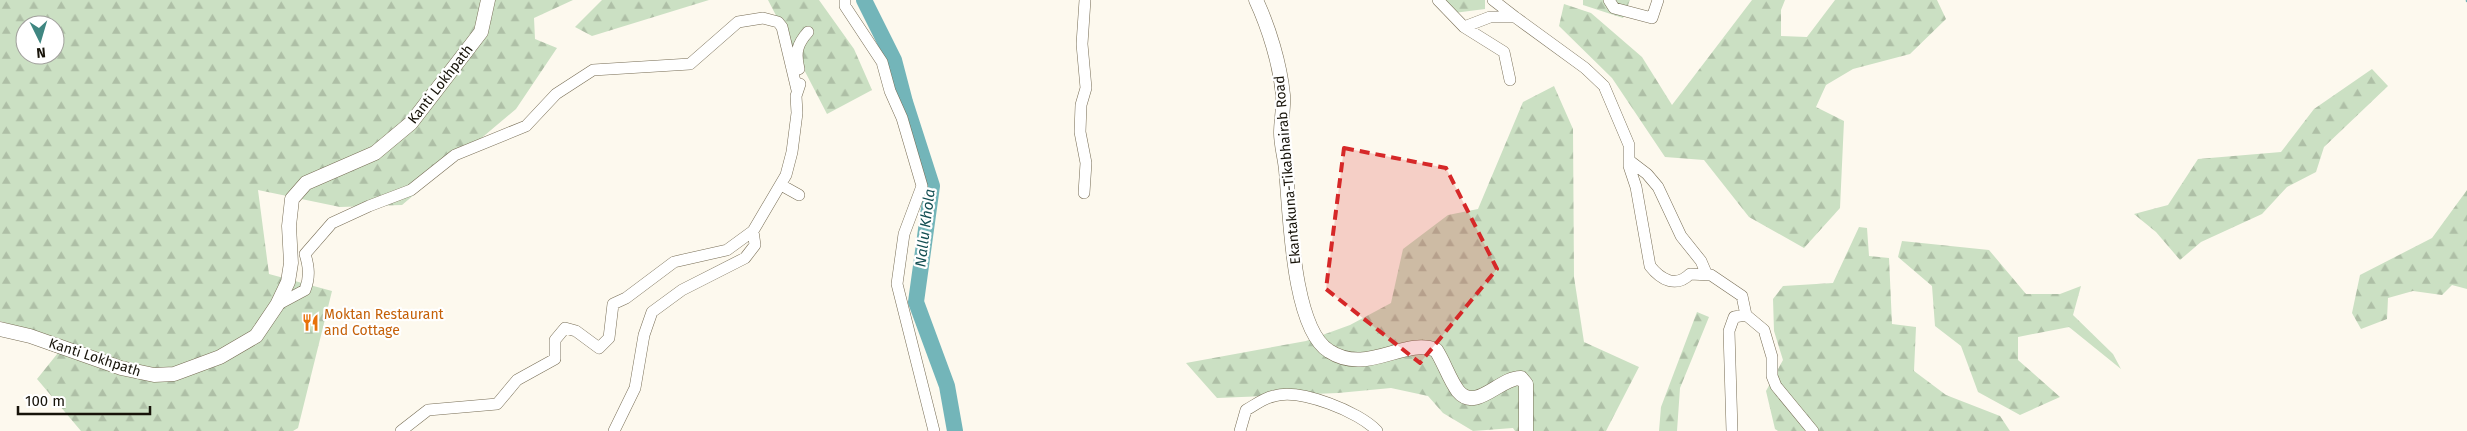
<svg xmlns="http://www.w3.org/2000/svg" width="2467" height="431" viewBox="0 0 2467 431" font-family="'Fira Sans',sans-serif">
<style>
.forest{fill:url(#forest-firs);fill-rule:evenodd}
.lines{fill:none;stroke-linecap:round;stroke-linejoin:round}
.stream{stroke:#73b5b9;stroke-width:2.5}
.river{stroke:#73b5b9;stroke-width:16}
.minor-casing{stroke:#776d55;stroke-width:12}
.major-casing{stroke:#776d55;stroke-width:15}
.minor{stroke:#fff;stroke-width:11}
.major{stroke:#fff;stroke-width:14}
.marked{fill:#d62828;fill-opacity:0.2;stroke:#d62828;stroke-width:4;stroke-dasharray:10 6;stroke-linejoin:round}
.labels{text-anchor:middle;stroke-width:4.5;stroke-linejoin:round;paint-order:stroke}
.street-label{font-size:14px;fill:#171309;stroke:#fff}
.food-label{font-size:14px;fill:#c56008;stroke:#fff;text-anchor:start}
.water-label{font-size:15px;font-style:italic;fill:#134e52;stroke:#fff}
</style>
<defs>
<pattern id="forest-firs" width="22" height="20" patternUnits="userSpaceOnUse" patternTransform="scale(1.25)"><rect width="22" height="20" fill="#cbe0c3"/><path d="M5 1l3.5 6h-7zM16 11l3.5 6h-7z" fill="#aebfa6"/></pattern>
</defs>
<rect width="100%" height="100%" fill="#fdf9ee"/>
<path class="forest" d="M0,0H573L534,18L535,39L557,48L516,109L402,205L340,207L258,190L269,274L332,291L298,428L293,431H81L37,379L66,343L0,321ZM25,25H55V55H25Z
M602,0H709L592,36L575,27Z
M768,0H819L854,49L872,90L827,114Z
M1442,0H1485V9L1446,14Z
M1583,0H1630L1623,18L1583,5Z
M1752,0H1785L1781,10V36L1807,37L1835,0H1937L1946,19L1910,54L1853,69L1826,85L1816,107L1844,121L1840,208L1804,248L1749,217L1704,160L1665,157L1612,78L1559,26L1564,4L1591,13L1642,57L1672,105Z
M2372,69L2388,86L2324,147L2316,172L2287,187L2262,214L2201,242L2180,260L2156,232L2134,214L2168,205L2198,159L2281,152L2314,109Z
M1554,86L1573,129L1574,277L1584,342L1639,367L1606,431H1515L1513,428L1473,431L1443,413L1428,396L1391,388L1338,393L1217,398L1186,363L1306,341L1350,325L1391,303L1403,249L1448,215L1478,209L1523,102Z
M2467,190V289L2452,285L2442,295L2413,291L2388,298L2387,319L2361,329L2352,313L2360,275L2432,238Z
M1859,227L1867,228L1869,256L1889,258L1892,324L1916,327L1914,371L1946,395L2000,416L2010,431H1778L1775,429L1766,391L1783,360L1774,331L1773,299L1783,286L1833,283Z
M1902,241L1989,250L2026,294H2060L2081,286L2073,315L2113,354L2121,369L2069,327L2018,337V360L2060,397L2020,415L1978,392L1961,346L1935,326L1932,286L1898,257Z
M1697,312L1709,317L1680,388L1677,431H1659L1661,407Z"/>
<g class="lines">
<path class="stream" d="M2467,0V1"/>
<path class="river" d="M864,0L894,60L905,102L932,186L916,302L947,386L955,431"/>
<defs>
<path id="minor" d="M845,0V6L882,62L890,91L902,118L922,186L904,234L897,284L934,431
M1438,0L1464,27L1504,52L1510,80
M1493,0L1515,17
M1609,0L1614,8L1652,18L1658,0
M1464,27L1490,17H1515L1585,68L1604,86L1629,145V166L1636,187L1650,266C1661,280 1676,288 1690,274L1711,275L1742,296L1746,315
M799,69C795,53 797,44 808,32
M1630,161L1647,174L1658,187L1681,236L1701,261L1707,275
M781,185L799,195
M1084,193L1086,163L1080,132L1081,105L1086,88L1082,44L1085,0
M277,305L305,290C310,277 309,267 305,254L332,223L369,206L411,190L455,155L526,126L556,94L593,70L690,64L738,22L763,18L778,22L782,27L797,90
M401,431L428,410L497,404L517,380L555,359V340L565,328L576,331L599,348L609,338L613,304L626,298L674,262L727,250L753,231
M614,431L635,388L644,335L652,312L682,290L745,258L755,245L753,231L786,175L792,152L797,113L796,96L800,84
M1240,431L1246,410C1255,405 1264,398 1274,396C1300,388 1360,412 1377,431
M1732,431L1729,331L1734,317L1746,315L1764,330L1772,357V376L1776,386L1813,431"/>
<path id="major" d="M1256,0C1269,28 1280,64 1283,95C1284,107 1281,120 1281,133C1281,145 1285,158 1286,170C1290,211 1292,328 1329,351C1367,376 1404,337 1436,350C1444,362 1449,379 1458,391C1476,413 1500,377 1521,378L1526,384V431
M0,329L30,336L121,368L154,375L174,374L220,357L256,336L277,305L288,282L291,263L289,226L292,199L306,183L375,153L411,123L481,32L488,0"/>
</defs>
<use href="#minor" class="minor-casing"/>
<use href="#major" class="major-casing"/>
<use href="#minor" class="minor"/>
<use href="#major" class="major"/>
</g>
<path class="marked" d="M1344,148L1446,168L1497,269L1420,363L1326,289Z"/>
<defs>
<symbol id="restaurant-bare" viewBox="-9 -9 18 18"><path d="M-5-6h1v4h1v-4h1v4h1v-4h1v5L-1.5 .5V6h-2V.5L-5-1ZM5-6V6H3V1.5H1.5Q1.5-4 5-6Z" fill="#e8710a" stroke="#fff" stroke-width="2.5" paint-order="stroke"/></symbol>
</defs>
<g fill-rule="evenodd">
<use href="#restaurant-bare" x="298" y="310" width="25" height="25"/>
</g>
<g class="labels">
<g class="street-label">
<text transform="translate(440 84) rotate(-52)" y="5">Kanti Lokhpath</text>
<text transform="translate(1287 170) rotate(-95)" y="5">Ekantakuna-Tikabhairab Road</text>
<text transform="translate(95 357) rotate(18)" y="5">Kanti Lokhpath</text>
</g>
<g class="food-label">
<text x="324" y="319">Moktan Restaurant<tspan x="324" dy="16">and Cottage</tspan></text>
</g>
<g class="water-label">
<text transform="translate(925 228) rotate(-83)" y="5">Nallu Khola</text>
</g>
</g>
<g transform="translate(40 40) rotate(175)"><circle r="24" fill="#ffffff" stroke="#a2a19d"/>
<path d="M0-4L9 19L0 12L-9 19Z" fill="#3f8681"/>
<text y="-8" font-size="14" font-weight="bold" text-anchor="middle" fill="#171309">N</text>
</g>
<path d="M18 406v8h132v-8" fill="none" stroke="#171309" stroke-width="2.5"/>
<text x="25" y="406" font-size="15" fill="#171309" stroke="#ffffff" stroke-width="4" paint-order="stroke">100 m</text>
</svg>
